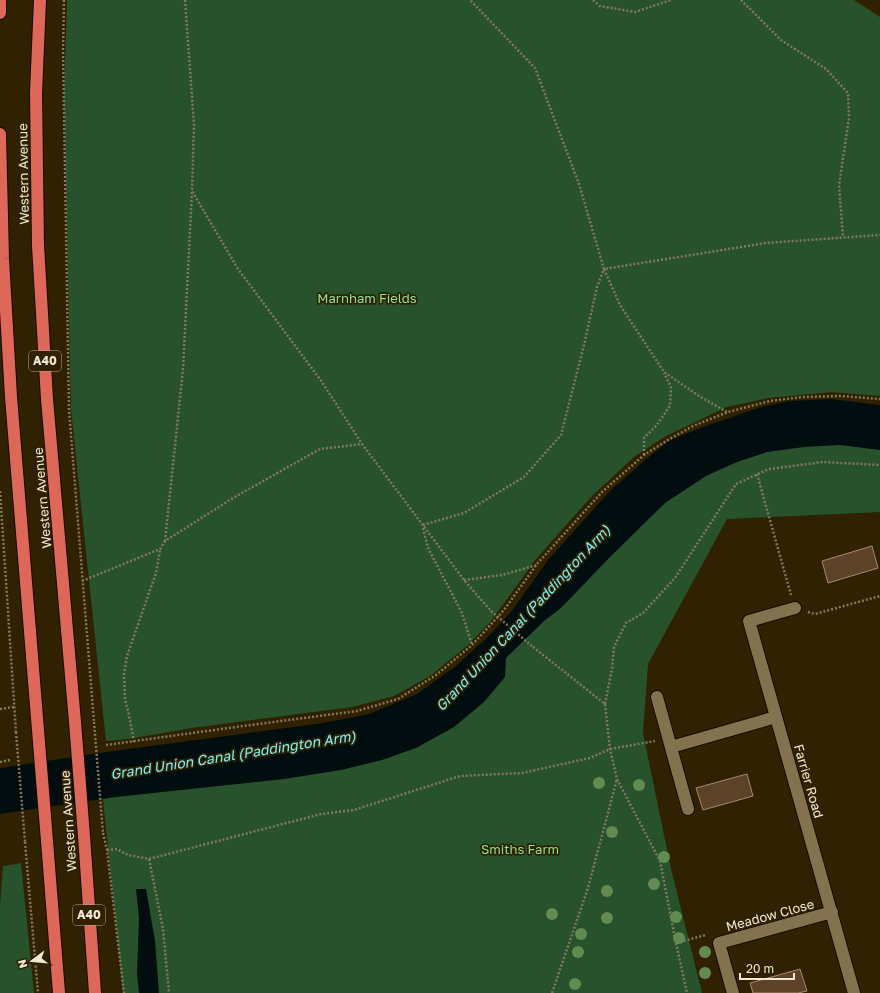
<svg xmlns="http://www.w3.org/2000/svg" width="880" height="993" viewBox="0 0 880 993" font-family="'Golos Text',sans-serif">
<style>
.green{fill:#27522c}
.water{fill:#020d0f}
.building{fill:#5c4227;stroke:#a7896c}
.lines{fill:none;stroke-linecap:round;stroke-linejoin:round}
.minor-casing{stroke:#160b00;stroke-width:14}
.trunk-casing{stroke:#160b00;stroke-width:14}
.path{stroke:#84785c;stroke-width:2.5;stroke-dasharray:2 2;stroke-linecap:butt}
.minor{stroke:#82724e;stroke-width:12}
.trunk{stroke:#dd685a;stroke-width:12}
.trunk-bridge-casing{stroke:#160b00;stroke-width:14;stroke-linecap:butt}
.path-bridge{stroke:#84785c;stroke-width:2.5;stroke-dasharray:2 2;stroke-linecap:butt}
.trunk-bridge{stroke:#dd685a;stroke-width:12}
.tree{fill:#638a51}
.labels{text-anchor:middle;stroke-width:3.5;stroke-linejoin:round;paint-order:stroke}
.shield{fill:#302200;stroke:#b6ac94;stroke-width:1}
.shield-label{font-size:12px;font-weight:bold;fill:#f0e7d4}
.street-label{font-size:13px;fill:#f0e7d4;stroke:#302200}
.park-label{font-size:13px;fill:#8ce094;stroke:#302200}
.water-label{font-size:14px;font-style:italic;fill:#7cf0ff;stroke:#302200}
</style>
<rect width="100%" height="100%" fill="#302200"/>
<path class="green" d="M67,0H854L880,17V396L832,392L769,398L727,407L666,436L634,457L591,497L536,559L491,621L468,645L430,676L394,696L352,707L192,728L128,739L106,741L71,410L64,93Z
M802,440L880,447V512L727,519L648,664L643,733L671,869L702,993H123L102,790L310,768L511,648L691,478Z
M21,863L34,993H0V906L3,866Z"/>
<path class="water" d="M831,399L880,405V450L840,445L804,447L767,452L739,461L706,476L665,503L609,558L561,608L544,621L506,658L505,677L484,702L454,727L416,748L382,760L341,770L284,779L116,797L0,814V768L106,752L323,723L369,714L417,694L456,666L490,635L511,612L548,560L610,491L645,460L670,440L706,426L758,408L789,401Z
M136,889H146L155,941L159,993H139L137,973L139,918Z"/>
<path class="building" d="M872,546L878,568L828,583L822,561Z
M747,774L753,796L703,810L696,788Z
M800,969L807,991L798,993H753L750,983Z"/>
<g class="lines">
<defs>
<path id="minor" d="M795,608L749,621L854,993
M657,697L688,809
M671,747L776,717
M733,993L719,943L832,912"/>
<path id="trunk" d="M40,0L36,93L38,245L47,399L75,722
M0,13V0
M0,134L3,259L11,397L38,730
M84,836L95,993
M47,841L59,993"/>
</defs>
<use href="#minor" class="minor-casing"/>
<use href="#trunk" class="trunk-casing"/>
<path class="path" d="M64,0L63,52L69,410L94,722
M185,0L194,125L192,191L238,269L322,382L362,444L464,580L491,611
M593,0L600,6L635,12L671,0
M741,0L781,40L826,69L848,93L849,118L839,185L843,237
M727,412L699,396L664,372L620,305L604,269L766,243L880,235
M644,455V438L656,426L670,406L671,387L664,373
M757,474L791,595
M0,491L16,732
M423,525L464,513L524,477L561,435L584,345L597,287L604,269L579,184L535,68L470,0
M423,528L428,548L462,613L472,645
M165,541L183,369L192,191
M464,580L502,575L537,565
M82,581L160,549L165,541L233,498L320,449L362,444
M808,612L815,614L880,596
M533,647L605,704L610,749L617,779L660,861L676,943L687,993
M605,704L612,669L614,647L626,623L643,613L675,578L736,484L769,469L823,462L880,465
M0,709L14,707
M134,742L129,715L125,699L124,674L127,656L156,573L160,550
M106,745L243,726L357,711L398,699L436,675L472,645L504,610L537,564L602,492L644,455L668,440L693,426L728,412L770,401L802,397L841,396L880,399
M0,762L10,760
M103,833L107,850L124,993
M25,842L38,993
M107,850L117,849L128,855L149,859L321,814L354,810L460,776L522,773L590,758L610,749L655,741
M149,859L163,929L169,993
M676,943L706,935
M552,993L588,888L617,779"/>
<use href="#minor" class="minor"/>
<use href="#trunk" class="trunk"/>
<defs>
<path id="trunk-bridge" d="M75,722L84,836
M38,730L47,841"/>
</defs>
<use href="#trunk-bridge" class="trunk-bridge-casing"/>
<path class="path-bridge" d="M491,611L533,647
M94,722L103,833
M16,732L25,842"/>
<use href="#trunk-bridge" class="trunk-bridge"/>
</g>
<g class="tree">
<circle cx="599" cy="783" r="6"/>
<circle cx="639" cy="785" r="6"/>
<circle cx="612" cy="832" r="6"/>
<circle cx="664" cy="857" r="6"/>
<circle cx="654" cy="884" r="6"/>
<circle cx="607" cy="891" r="6"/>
<circle cx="552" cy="914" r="6"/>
<circle cx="676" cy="917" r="6"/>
<circle cx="607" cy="918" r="6"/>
<circle cx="581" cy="934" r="6"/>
<circle cx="679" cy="938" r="6"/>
<circle cx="578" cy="952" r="6"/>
<circle cx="705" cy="952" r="6"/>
<circle cx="705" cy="973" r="6"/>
<circle cx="575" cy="984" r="6"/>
</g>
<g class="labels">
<g class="shield">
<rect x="29" y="351" width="32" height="20" rx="3"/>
<rect x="73" y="905" width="32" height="20" rx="3"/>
</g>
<g class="shield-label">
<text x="45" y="365">A40</text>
<text x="89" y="919">A40</text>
</g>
<g class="street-label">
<text transform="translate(23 174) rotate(-91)" y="5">Western Avenue</text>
<text transform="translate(42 498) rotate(-95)" y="5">Western Avenue</text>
<text transform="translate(809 781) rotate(74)" y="5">Farrier Road</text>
<text transform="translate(68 821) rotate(-94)" y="5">Western Avenue</text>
<text transform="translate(770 915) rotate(-15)" y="5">Meadow Close</text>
</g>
<g class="park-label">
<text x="367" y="303">Marnham Fields</text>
<text x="520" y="854">Smiths Farm</text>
</g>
<g class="water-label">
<text transform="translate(523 618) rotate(-47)" y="5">Grand Union Canal (Paddington Arm)</text>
<text transform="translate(233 755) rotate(-9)" y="5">Grand Union Canal (Paddington Arm)</text>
</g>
</g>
<g transform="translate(32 961) rotate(254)" stroke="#302200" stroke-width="3" paint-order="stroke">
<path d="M0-3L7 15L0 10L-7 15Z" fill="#f0e7d4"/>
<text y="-6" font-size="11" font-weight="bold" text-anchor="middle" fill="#f0e7d4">N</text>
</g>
<path d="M740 973v6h54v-6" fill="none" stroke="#f0e7d4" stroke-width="2"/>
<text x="746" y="973" font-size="12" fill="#f0e7d4" stroke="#302200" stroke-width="3" paint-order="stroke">20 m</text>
</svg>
